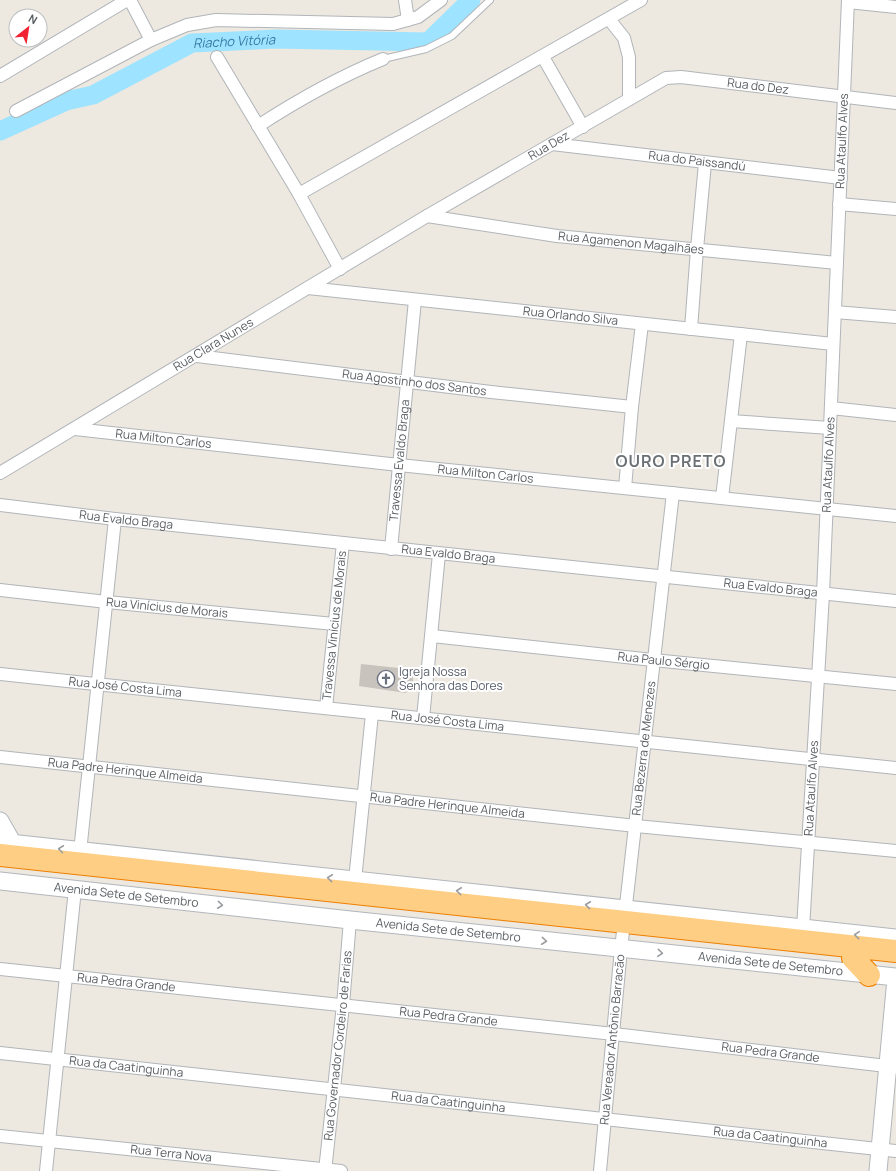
<svg xmlns="http://www.w3.org/2000/svg" width="896" height="1171" viewBox="0 0 896 1171" font-family="Manrope,sans-serif">
<style>
.lines{fill:none;stroke-linecap:round;stroke-linejoin:round}
.river{stroke:#9ee3ff;stroke-width:19}
.building{fill:#c8c3bd}
.lane-casing{stroke:#b1b5b9;stroke-width:8}
.street-casing{stroke:#b1b5b9;stroke-width:14}
.secondary-casing{stroke:#b2b7bc;stroke-width:19}
.highway-casing{stroke:#ed7f00;stroke-width:24}
.lane{stroke:#fff;stroke-width:6}
.street{stroke:#fff;stroke-width:12}
.secondary{stroke:#fff;stroke-width:17}
.highway{stroke:#ffce85;stroke-width:22}
.oneway{stroke:#9b9ea1}
.labels{text-anchor:middle;stroke-width:4;stroke-linejoin:round;paint-order:stroke}
.street-label{font-size:12px;fill:#595e62;stroke:#fff}
.worship-label{font-size:12px;fill:#5b616d;stroke:#fff;text-anchor:start}
.water-label{font-size:13px;font-style:italic;fill:#337ba3;stroke:#fff}
.district-label{font-size:16px;font-weight:bold;letter-spacing:1px;fill:#6a7074;stroke:#fff}
</style>
<rect width="100%" height="100%" fill="#ede8e0"/>
<g class="lines">
<path class="river" id="s1" d="M0,131L66,101L93,95L192,43L276,39L428,42L471,0"/>
</g>
<path class="building" d="M361,664L408,669L413,675V682L407,688L406,693L359,686Z"/>
<g class="lines">
<defs>
<path id="lane" d="M383,59L426,49L452,36L490,0"/>
<g id="street">
<path d="M130,0L151,40"/>
<path d="M405,0L408,20"/>
<path d="M848,2L896,7"/>
<path d="M609,19L624,38L629,57V99"/>
<path d="M217,57L299,194L340,269"/>
<path d="M543,57L583,127"/>
<path d="M0,76L127,0"/>
<path d="M16,111L151,40L187,25L216,20L393,24L418,17L441,0"/>
<path d="M258,126C298,100 339,77 383,59"/>
<path id="s2" d="M552,144L841,178"/>
<path d="M299,194L641,0"/>
<path d="M839,204L896,209"/>
<path id="s3" d="M427,216L557,236L837,263"/>
<path id="s4" d="M308,288L833,344"/>
<path d="M835,312L896,317"/>
<path d="M691,329L697,249L705,163"/>
<path id="s5" d="M197,356L491,392L632,407"/>
<path d="M831,408L896,415"/>
<path d="M731,421L830,428"/>
<path id="s6" d="M75,429L399,465L896,516"/>
<path id="s7" d="M0,473L427,216L666,78L681,77L896,103"/>
<path d="M625,488L632,407L642,324"/>
<path d="M722,498L741,334"/>
<path id="s8" d="M0,505L115,519L896,601"/>
<path id="s9" d="M391,549L415,300"/>
<path id="s10" d="M0,590L107,602L334,624"/>
<path id="s11" d="M432,636L653,660L896,684"/>
<path id="s12" d="M0,674L896,768"/>
<path id="s13" d="M326,708L343,543"/>
<path d="M423,718L439,554"/>
<path id="s14" d="M0,757L636,826L896,851"/>
<path d="M80,852L115,519"/>
<path d="M355,880L372,714"/>
<path id="s15" d="M803,929L823,594L848,0"/>
<path id="s16" d="M0,969L614,1034L895,1067"/>
<path id="s17" d="M0,1053L896,1151"/>
<path id="s18" d="M0,1136L341,1171"/>
<path d="M46,1171L75,889"/>
<path id="s19" d="M325,1171L343,1005L350,920"/>
<path id="s20" d="M600,1171L621,949L673,493"/>
</g>
<g id="secondary">
<path d="M0,821L13,844"/>
<path d="M0,842L896,938"/>
<path id="s21" d="M0,881L350,920L896,977"/>
<path d="M878,1171L896,979"/>
</g>
<path id="highway" d="M0,855L896,951
M853,958L869,975"/>
</defs>
<use href="#lane" class="lane-casing"/>
<use href="#street" class="street-casing"/>
<use href="#secondary" class="secondary-casing"/>
<use href="#highway" class="highway-casing"/>
<use href="#lane" class="lane"/>
<use href="#street" class="street"/>
<use href="#secondary" class="secondary"/>
<use href="#highway" class="highway"/>
</g>
<defs><path id="oneway-chevron" d="M-2-3.5L2.5 0L-2 3.5" fill="none" stroke-width="1.6" stroke-linecap="round" stroke-linejoin="round"/></defs>
<g class="oneway">
<use href="#oneway-chevron" transform="translate(61 849) rotate(-173)"/>
<use href="#oneway-chevron" transform="translate(330 878) rotate(-174)"/>
<use href="#oneway-chevron" transform="translate(459 891) rotate(-174)"/>
<use href="#oneway-chevron" transform="translate(220 905) rotate(6)"/>
<use href="#oneway-chevron" transform="translate(588 905) rotate(-174)"/>
<use href="#oneway-chevron" transform="translate(857 935) rotate(-175)"/>
<use href="#oneway-chevron" transform="translate(544 941) rotate(6)"/>
<use href="#oneway-chevron" transform="translate(660 953) rotate(5)"/>
</g>
<defs>
<symbol id="church-ring" viewBox="-11 -11 22 22"><circle r="9.5" fill="#fff" stroke="#6b7280" stroke-width="1.5"/><path d="M-1.2-6h2.4v3.5h3.3v2.4h-3.3V6h-2.4V-.1h-3.3v-2.4h3.3Z" fill="#6b7280"/></symbol>
</defs>
<g fill-rule="evenodd">
<use href="#church-ring" x="376" y="669" width="20" height="20"/>
</g>
<g class="labels">
<g class="street-label">
<text dy="4" stroke="none"><textPath href="#s7" startOffset="867">Rua do Dez</textPath></text>
<text dy="4" stroke="none"><textPath href="#s15" startOffset="789">Rua Ataulfo Alves</textPath></text>
<text dy="4" stroke="none"><textPath href="#s7" startOffset="639">Rua Dez</textPath></text>
<text dy="4" stroke="none"><textPath href="#s2" startOffset="146">Rua do Paissandú</textPath></text>
<text dy="4" stroke="none"><textPath href="#s3" startOffset="206">Rua Agamenon Magalhães</textPath></text>
<text dy="4" stroke="none"><textPath href="#s4" startOffset="264">Rua Orlando Silva</textPath></text>
<text dy="4" stroke="none"><textPath href="#s7" startOffset="249">Rua Clara Nunes</textPath></text>
<text dy="4" stroke="none"><textPath href="#s5" startOffset="219">Rua Agostinho dos Santos</textPath></text>
<text dy="4" stroke="none"><textPath href="#s6" startOffset="89">Rua Milton Carlos</textPath></text>
<text dy="4" stroke="none"><textPath href="#s9" startOffset="89">Travessa Evaldo Braga</textPath></text>
<text dy="4" stroke="none"><textPath href="#s15" startOffset="465">Rua Ataulfo Alves</textPath></text>
<text dy="4" stroke="none"><textPath href="#s6" startOffset="413">Rua Milton Carlos</textPath></text>
<text dy="4" stroke="none"><textPath href="#s8" startOffset="127">Rua Evaldo Braga</textPath></text>
<text dy="4" stroke="none"><textPath href="#s8" startOffset="451">Rua Evaldo Braga</textPath></text>
<text dy="4" stroke="none"><textPath href="#s8" startOffset="775">Rua Evaldo Braga</textPath></text>
<text dy="4" stroke="none"><textPath href="#s10" startOffset="168">Rua Vinícius de Morais</textPath></text>
<text dy="4" stroke="none"><textPath href="#s13" startOffset="83">Travessa Vinícius de Morais</textPath></text>
<text dy="4" stroke="none"><textPath href="#s11" startOffset="233">Rua Paulo Sérgio</textPath></text>
<text dy="4" stroke="none"><textPath href="#s12" startOffset="126">Rua José Costa Lima</textPath></text>
<text dy="4" stroke="none"><textPath href="#s12" startOffset="450">Rua José Costa Lima</textPath></text>
<text dy="4" stroke="none"><textPath href="#s20" startOffset="425">Rua Bezerra de Menezes</textPath></text>
<text dy="4" stroke="none"><textPath href="#s14" startOffset="126">Rua Padre Herinque Almeida</textPath></text>
<text dy="4" stroke="none"><textPath href="#s15" startOffset="141">Rua Ataulfo Alves</textPath></text>
<text dy="4" stroke="none"><textPath href="#s14" startOffset="450">Rua Padre Herinque Almeida</textPath></text>
<text dy="4" stroke="none"><textPath href="#s21" startOffset="127">Avenida Sete de Setembro</textPath></text>
<text dy="4" stroke="none"><textPath href="#s21" startOffset="451">Avenida Sete de Setembro</textPath></text>
<text dy="4" stroke="none"><textPath href="#s21" startOffset="775">Avenida Sete de Setembro</textPath></text>
<text dy="4" stroke="none"><textPath href="#s16" startOffset="127">Rua Pedra Grande</textPath></text>
<text dy="4" stroke="none"><textPath href="#s16" startOffset="451">Rua Pedra Grande</textPath></text>
<text dy="4" stroke="none"><textPath href="#s20" startOffset="132">Rua Vereador Antônio Barracão</textPath></text>
<text dy="4" stroke="none"><textPath href="#s19" startOffset="126">Rua Governador Cordeiro de Farias</textPath></text>
<text dy="4" stroke="none"><textPath href="#s16" startOffset="775">Rua Pedra Grande</textPath></text>
<text dy="4" stroke="none"><textPath href="#s17" startOffset="127">Rua da Caatinguinha</textPath></text>
<text dy="4" stroke="none"><textPath href="#s17" startOffset="451">Rua da Caatinguinha</textPath></text>
<text dy="4" stroke="none"><textPath href="#s17" startOffset="775">Rua da Caatinguinha</textPath></text>
<text dy="4" stroke="none"><textPath href="#s18" startOffset="172">Rua Terra Nova</textPath></text>
</g>
<g class="worship-label">
<text x="399" y="676">Igreja Nossa<tspan x="399" dy="14">Senhora das Dores</tspan></text>
</g>
<g class="water-label">
<text dy="5" stroke="none"><textPath href="#s1" startOffset="254">Riacho Vitória</textPath></text>
</g>
<g class="district-label">
<text x="671" y="467">OURO PRETO</text>
</g>
</g>
<g transform="translate(28 28) rotate(30)"><circle r="19" fill="#ffffff" stroke="#bdbfc0"/>
<path d="M0-3L7 15L0 10L-7 15Z" fill="#f12231"/>
<text y="-6" font-size="11" font-weight="bold" text-anchor="middle" fill="#595e62">N</text>
</g>
</svg>
